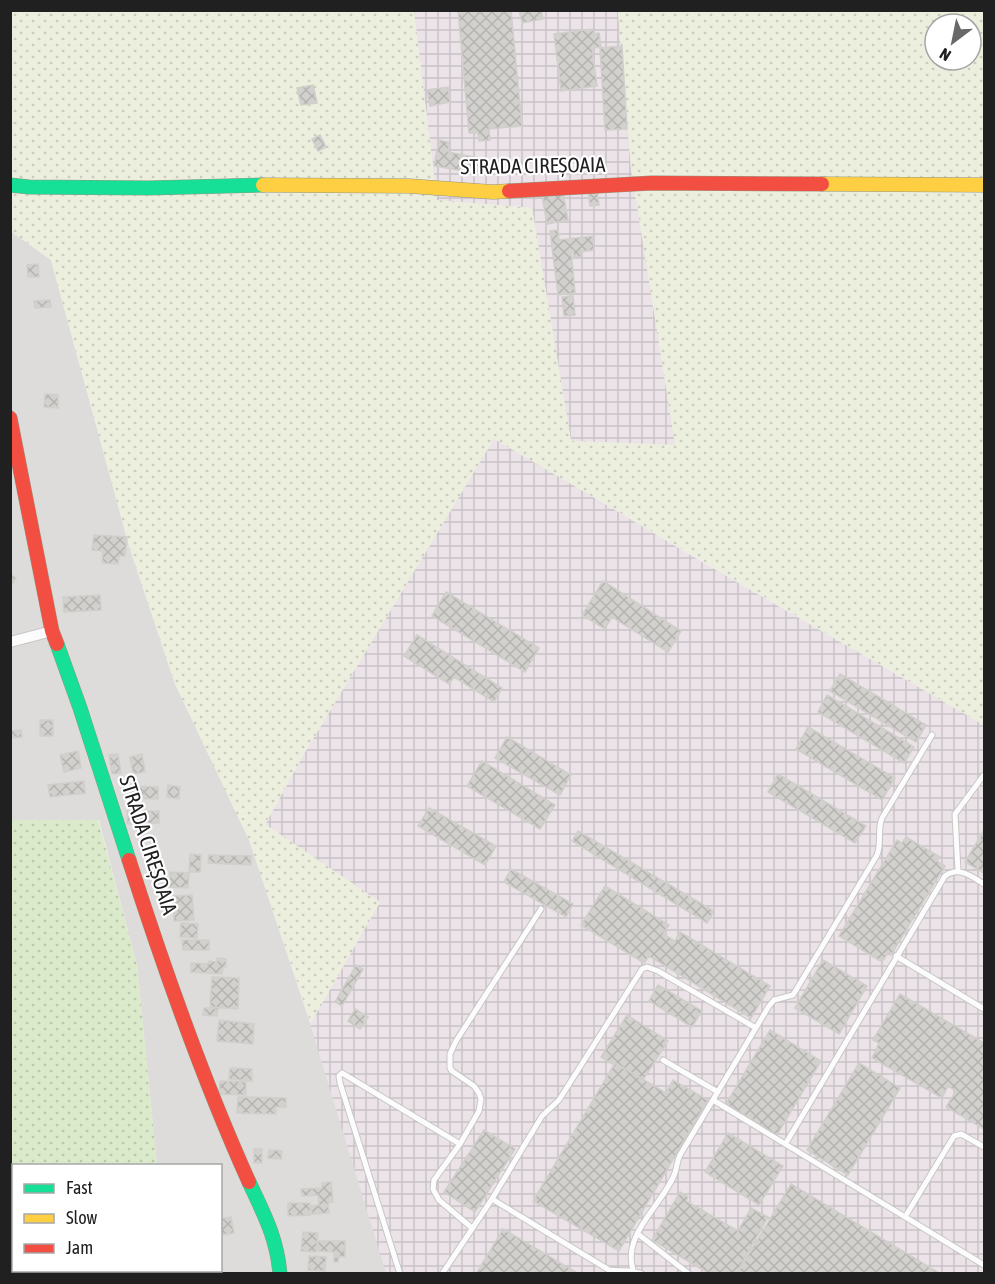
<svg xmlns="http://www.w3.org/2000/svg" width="995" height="1284" viewBox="0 0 995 1284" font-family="'Asap Condensed',sans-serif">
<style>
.residential{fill:#dddcdb}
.industrial{fill:url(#industrial-grid)}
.farmland{fill:url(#farmland-dots);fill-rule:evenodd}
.grass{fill:url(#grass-dots)}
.building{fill:url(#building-cross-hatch);stroke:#d1cfcb;stroke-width:1.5}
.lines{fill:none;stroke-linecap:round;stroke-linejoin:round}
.lane-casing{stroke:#c7c6c5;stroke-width:7}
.street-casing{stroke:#c7c6c5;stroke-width:12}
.fast-casing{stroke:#959882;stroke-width:15}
.slow-casing{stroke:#959882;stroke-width:15}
.jam-casing{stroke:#959882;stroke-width:15}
.lane{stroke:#fcfcfc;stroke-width:5}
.street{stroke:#fcfcfc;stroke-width:10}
.fast{stroke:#16e098;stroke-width:14}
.slow{stroke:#ffcf43;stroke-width:14}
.jam{stroke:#f24e42;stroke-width:14}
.labels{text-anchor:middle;stroke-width:4.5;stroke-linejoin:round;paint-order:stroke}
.street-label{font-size:21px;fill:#202020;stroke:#fff}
</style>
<defs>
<pattern id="industrial-grid" width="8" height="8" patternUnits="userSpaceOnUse" patternTransform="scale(1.5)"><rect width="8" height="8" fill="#ebe3e8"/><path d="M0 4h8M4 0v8" fill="none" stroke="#c9c2c7"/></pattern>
<pattern id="farmland-dots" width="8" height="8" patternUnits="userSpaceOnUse" patternTransform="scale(1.5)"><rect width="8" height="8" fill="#eceede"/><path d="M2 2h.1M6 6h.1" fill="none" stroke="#caccbe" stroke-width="1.8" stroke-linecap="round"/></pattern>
<pattern id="grass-dots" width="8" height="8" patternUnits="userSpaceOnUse" patternTransform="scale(1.5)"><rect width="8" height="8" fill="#dbeacb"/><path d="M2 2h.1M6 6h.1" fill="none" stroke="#bcc8ae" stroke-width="1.8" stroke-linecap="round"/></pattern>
<pattern id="building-cross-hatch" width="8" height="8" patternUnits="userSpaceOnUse" patternTransform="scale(1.5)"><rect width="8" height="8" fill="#d3d1ce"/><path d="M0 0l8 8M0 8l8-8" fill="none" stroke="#b5b3b1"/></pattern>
</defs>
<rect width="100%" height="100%" fill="#eeedea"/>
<path class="residential" d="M10,231L51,260L129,546L175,684L249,840L322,1059L387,1273H165V1271L220,1270V1166L157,1165L137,965L99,820H11Z"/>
<path class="industrial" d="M414,11H618L631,168L676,445L571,441L532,208L437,200Z
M494,438L702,562L984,725V1273H386L310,1024L380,902L265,825L304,754Z"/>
<path class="farmland" d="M11,11H414L437,200L532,208L571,441L675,445L631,168L618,11H984V725L494,439L304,754L265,824L380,902L311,1023L249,840L175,684L129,546L51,260L11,231ZM935,24H971V60H935Z"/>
<path class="grass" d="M11,820H98L137,965L157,1165L14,1166V1270L165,1271V1273H11Z"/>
<path class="building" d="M458,10H511L522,126L489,129L490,140L479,141L478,133H469Z
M519,10H541L543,19L522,23Z
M593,29L594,34L599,33L601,47L592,48L597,86L561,91L554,34Z
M622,46L627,129L605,130L600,48Z
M313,85L317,103L301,105L297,88Z
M448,87L450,102L430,106L427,90Z
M320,135L326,147L318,151L312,139Z
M439,140L449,142L448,152L489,160L486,175L434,166Z
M597,189L599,205L590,206L588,191Z
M563,192L568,220L547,224L542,195Z
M558,230L559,240L593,236L594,250L580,252L581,257L574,258L573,250H571L575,293L558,295L550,231Z
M38,264L39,277H28L27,265Z
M573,296L575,315L564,316L562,297Z
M50,300L51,307L35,308L34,301Z
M45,394L58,395V408L44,407Z
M94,535L127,537L125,556H119L118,564L102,563L103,551L92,550Z
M10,574L16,578L10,587Z
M603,581L681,631L668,652L612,617L605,629L582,615Z
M446,592L539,648L525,672L432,616Z
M100,595L101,610L64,612L63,597Z
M417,635L502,688L494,702L454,677L449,684L404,656Z
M840,674L926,725L916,742L830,691Z
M827,695L914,747L904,763L818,712Z
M40,720H53V736H40Z
M808,727L895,778L882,800L796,749Z
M21,730L22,737L10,738V731Z
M507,737L571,775L560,795L495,758Z
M78,751L81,768L64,772L60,755Z
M118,754L121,773L112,774L109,755Z
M142,754L145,772L133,774L130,757Z
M482,761L555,805L540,829L467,786Z
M778,774L866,826L855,843L768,792Z
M84,781L85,793L50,797L48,785Z
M168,785L180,787L179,799L167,797Z
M126,786L158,787V799L126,798Z
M429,808L496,846L485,865L418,826Z
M127,811H159V823L127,824Z
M984,830V873L965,862Z
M578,831L714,911L707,923L572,841Z
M906,837L940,857L937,861L945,866L891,955L888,953L882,962L839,936L897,840L902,843Z
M190,854L201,855L200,872H189Z
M209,855L251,856V865L208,863Z
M511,869L573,904L566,917L504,882Z
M170,872L189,873L188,888L169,887Z
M605,886L669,925L663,934L675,941L680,932L770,986L751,1018L649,956L644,963L581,925Z
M192,895L194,920L174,921L173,896Z
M181,923L198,924L197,938L180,937Z
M182,940H209V950H183Z
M217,958L226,959V967H223L222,974L191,972V963L209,964V961L217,962Z
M823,960L867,986L839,1034L795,1008Z
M356,965L363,969L342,1006L335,1002Z
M212,977L239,978L238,1009L210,1007Z
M658,985L702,1011L692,1027L649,1001Z
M900,994L984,1043V1129L946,1107L956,1091L948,1086L942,1098L872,1058L879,1043L873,1040Z
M204,1008H218L217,1016L203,1015Z
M355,1009L368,1017L360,1029L348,1021Z
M627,1015L668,1041L643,1080L614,1062L612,1064L601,1057Z
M219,1020L254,1024L253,1044L217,1041Z
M770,1030L821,1061L777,1135L726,1104Z
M615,1063L666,1093L673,1080L708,1100L619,1251L533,1201Z
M859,1063L900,1088L848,1175L807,1150Z
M230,1068L252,1069V1081L229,1079Z
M220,1081L246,1082V1095L219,1094Z
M238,1097L286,1098V1107H276V1114L237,1113Z
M484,1130L515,1149L475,1212L444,1192Z
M728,1133L783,1166L759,1205L705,1172Z
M254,1149H262V1163H254Z
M269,1150L282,1151L281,1159L268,1158Z
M331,1182L333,1202L328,1203L329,1213L312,1214L311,1206L319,1205L318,1195L302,1196L301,1189L322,1188V1183Z
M791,1184L941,1274H737Z
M680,1192L688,1197L686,1201L738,1231L751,1208L768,1217L736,1274H710L652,1240Z
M288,1203H310V1215L288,1216Z
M231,1217L234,1233L220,1235V1219Z
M503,1229L579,1274H476Z
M303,1232L318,1233L316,1252L301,1251Z
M318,1241H345V1257L339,1256L338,1262H334V1252L318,1251Z
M309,1256L326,1257L325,1271L308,1270Z"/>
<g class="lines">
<defs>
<path id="lane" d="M958,871L955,814L984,775
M896,956L984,1009
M663,1060L718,1092
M713,1100L984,1265
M786,1143L945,876C959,866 971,876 984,884
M905,1217L954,1136L961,1134L984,1147
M472,1228L439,1200L433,1189L434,1180L460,1144L479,1111L481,1099L479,1093L474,1086L452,1071L450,1068V1054L456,1041L541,909
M638,1234L689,1274
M633,1270C622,1233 663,1205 675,1173C677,1167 677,1161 680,1155L769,1006L774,1000L793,995L877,855C882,843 877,830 882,818L932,735
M400,1274L340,1083L339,1076L342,1073L460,1144
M442,1274L492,1199
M642,1274C631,1269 621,1272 609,1270L492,1199L542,1116L559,1100L642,969L647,967L658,971L756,1028"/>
<path id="street" d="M10,642L52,631"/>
<path id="fast" d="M10,185L29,187L149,188L263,185
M57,644L80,708L129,860
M249,1182C264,1214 277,1238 280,1274"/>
<path id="slow" d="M822,184L984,185
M263,185L409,186L493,192L509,191"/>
<path id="jam" d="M509,191L652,183L822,184
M10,418L52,631L57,644
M129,860C164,969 202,1078 249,1182"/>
</defs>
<use href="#lane" class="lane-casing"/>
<use href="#street" class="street-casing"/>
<use href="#fast" class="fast-casing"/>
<use href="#slow" class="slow-casing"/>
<use href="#jam" class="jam-casing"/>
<use href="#lane" class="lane"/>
<use href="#street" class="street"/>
<use href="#fast" class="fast"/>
<use href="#slow" class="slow"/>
<use href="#jam" class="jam"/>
</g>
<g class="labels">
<g class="street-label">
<text transform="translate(533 166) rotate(-1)" y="7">STRADA CIREȘOAIA</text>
<text transform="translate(148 845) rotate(72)" y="7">STRADA CIREȘOAIA</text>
</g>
</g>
<rect width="995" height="1284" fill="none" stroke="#202020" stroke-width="24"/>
<rect x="12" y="1164" width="210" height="108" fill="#ffffff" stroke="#a6a6a6" stroke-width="1.5"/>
<rect x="24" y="1184" width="30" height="9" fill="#16e098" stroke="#a6a6a6" stroke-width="1.5"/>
<text x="66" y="1194" font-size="18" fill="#202020">Fast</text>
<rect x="24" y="1214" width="30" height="9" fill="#ffcf43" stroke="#a6a6a6" stroke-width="1.5"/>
<text x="66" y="1224" font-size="18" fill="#202020">Slow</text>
<rect x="24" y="1244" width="30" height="9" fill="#f24e42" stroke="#a6a6a6" stroke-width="1.5"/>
<text x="66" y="1254" font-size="18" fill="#202020">Jam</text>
<g transform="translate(953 42) rotate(212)"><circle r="28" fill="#ffffff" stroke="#a6a6a6" stroke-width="1.5"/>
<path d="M0-4.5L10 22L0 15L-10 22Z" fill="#686867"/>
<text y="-9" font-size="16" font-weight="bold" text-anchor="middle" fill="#202020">N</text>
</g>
</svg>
